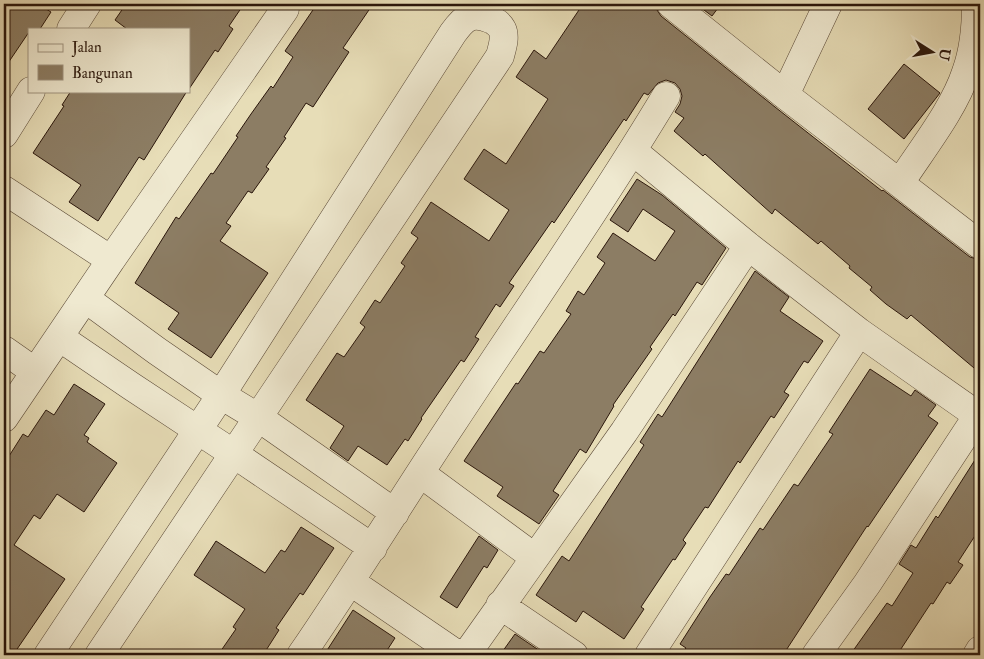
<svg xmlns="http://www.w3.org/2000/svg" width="984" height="659" viewBox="0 0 984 659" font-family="'IM FELL Double Pica',serif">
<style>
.building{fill:#8c7d64;stroke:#2a160b}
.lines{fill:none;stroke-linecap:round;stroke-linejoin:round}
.street-casing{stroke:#594836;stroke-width:29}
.street{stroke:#efe9d0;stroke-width:28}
</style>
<rect width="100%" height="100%" fill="#e7ddb7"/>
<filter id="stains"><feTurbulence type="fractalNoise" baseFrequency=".004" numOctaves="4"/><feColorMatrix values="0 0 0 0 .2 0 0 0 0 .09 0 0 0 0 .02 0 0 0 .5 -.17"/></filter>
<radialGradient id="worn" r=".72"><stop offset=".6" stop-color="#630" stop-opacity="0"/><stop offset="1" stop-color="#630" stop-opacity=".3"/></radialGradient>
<path class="building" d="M4,4H38L51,12L40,29H29V32L4,69Z
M126,4H244L229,26L233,29L218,52L215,50L189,89V29H127L115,20Z
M317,4H373L343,48L349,52L313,107L306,103L284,137L286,138L266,167L269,169L252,193L248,191L226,223L231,226L220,241L268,273L211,358L168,329L179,313L135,283L176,217L179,219L211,173L213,174L238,137L236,136L251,114L271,86L273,88L293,57L285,51Z
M583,4H656L657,10L661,16L775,107L882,191L883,190L970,257L980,260V373L911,315L907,319L886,304L870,290L872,287L849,268L850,266L821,241L818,244L775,209L772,214L705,154L703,156L674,131L684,118L675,112L680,104L682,96L680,89L675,83L666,80L658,83L648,95L644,93L626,121L624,119L554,223L552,221L509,283L514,286L500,307L496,304L475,337L479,339L464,362L461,360L421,418L422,419L408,441L405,439L387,465L358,446L348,461L330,448L344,426L306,400L337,353L344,357L365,327L360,323L375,300L380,303L405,266L401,263L418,238L411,233L431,202L489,241L509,210L464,179L484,149L506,164L548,99L516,77L534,50L546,59Z
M696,4H721L712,16Z
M904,64L940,93L904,139L868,109Z
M71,91H187L144,160L139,157L98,221L69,202L81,185L33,153L64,106L62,105Z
M637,179L662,195L726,248L702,285L697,282L675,316L673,314L650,347L652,349L613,405L614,406L586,453L580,449L553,491L559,495L539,524L497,496L503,487L464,461L516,383L518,384L540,351L544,353L571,314L566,311L578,291L584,295L605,263L597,257L613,233L655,261L675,231L643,209L628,232L610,220Z
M755,271L789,297L780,311L823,341L808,363L804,361L784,392L789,395L774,418L771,416L740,463L738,461L708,508L705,507L683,540L686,543L675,560L673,559L641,607L644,609L624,639L583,611L576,622L536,595L562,556L569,561L644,445L640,442L658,414L662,417Z
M870,369L911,396L915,390L936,405L928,416L938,423L868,527L867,526L783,655H681L686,648L680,644L710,597L726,574L729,575L760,528L763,530L794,484L798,486L833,434L829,432Z
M74,384L105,404L84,435L89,438L87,442L117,463L84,512L57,494L40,519L34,515L14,545L65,579L13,655H4V464L23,434L28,437L46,410L54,415Z
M980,452V528L958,562L963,565L950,584L947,582L933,604L931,603L897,655H850L887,603L892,606L913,573L899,564L911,545L916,548L936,516L938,518Z
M301,527L334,548L303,595L300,593L276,628L279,630L263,655H218L236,629L233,627L245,609L194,575L216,541L265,573L281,550L285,552Z
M479,536L498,550L487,568L484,566L457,608L440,597Z
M353,610L395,638L384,655H324Z
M515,634L546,655H500Z"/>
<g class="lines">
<defs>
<path id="street" d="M671,4L785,95L980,245
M71,29L87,4
M785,95L828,4
M4,134L31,91
M633,151L748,246L859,332L980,417
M900,183C922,149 954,109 966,72C974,50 976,26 976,4
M4,190L111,260L285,9V4
M86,299L157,351L221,395L259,418L395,513
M59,337L131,386L234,454L373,548
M4,350L34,371
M4,418L111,260
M420,473L534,557
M351,582L458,655
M500,605L574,655
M48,655L221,395L453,33C464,18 471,11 490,19C494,20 500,25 502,29C506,37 502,48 500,56L99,655
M301,655C354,578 402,499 454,421C525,313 599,207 666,96
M466,655L624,432L748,246
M649,655L859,332
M816,655L867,584L978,415
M977,655L980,650"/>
</defs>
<use href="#street" class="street-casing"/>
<use href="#street" class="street"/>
</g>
<rect width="984" height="659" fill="none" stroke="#e7ddb7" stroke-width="20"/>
<rect x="5" y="5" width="974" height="649" fill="none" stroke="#2a160b" stroke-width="2.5"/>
<rect x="10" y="10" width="964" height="639" fill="none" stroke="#2a160b"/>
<rect x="28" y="28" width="162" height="65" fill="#efe9d0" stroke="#a09581"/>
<rect x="38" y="44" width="25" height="8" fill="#efe9d0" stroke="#a09581"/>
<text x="72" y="52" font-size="15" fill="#2a160b">Jalan</text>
<rect x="38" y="65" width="25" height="15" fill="#8c7d64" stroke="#a09581"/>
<text x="72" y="78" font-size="15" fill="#2a160b">Bangunan</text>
<g transform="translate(932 52) rotate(101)" stroke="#efe9d0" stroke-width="4" paint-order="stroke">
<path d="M0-4L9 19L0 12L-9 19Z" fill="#2a160b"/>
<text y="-8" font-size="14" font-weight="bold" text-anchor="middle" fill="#2a160b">U</text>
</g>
<rect width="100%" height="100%" filter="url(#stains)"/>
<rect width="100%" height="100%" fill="url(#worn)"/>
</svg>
